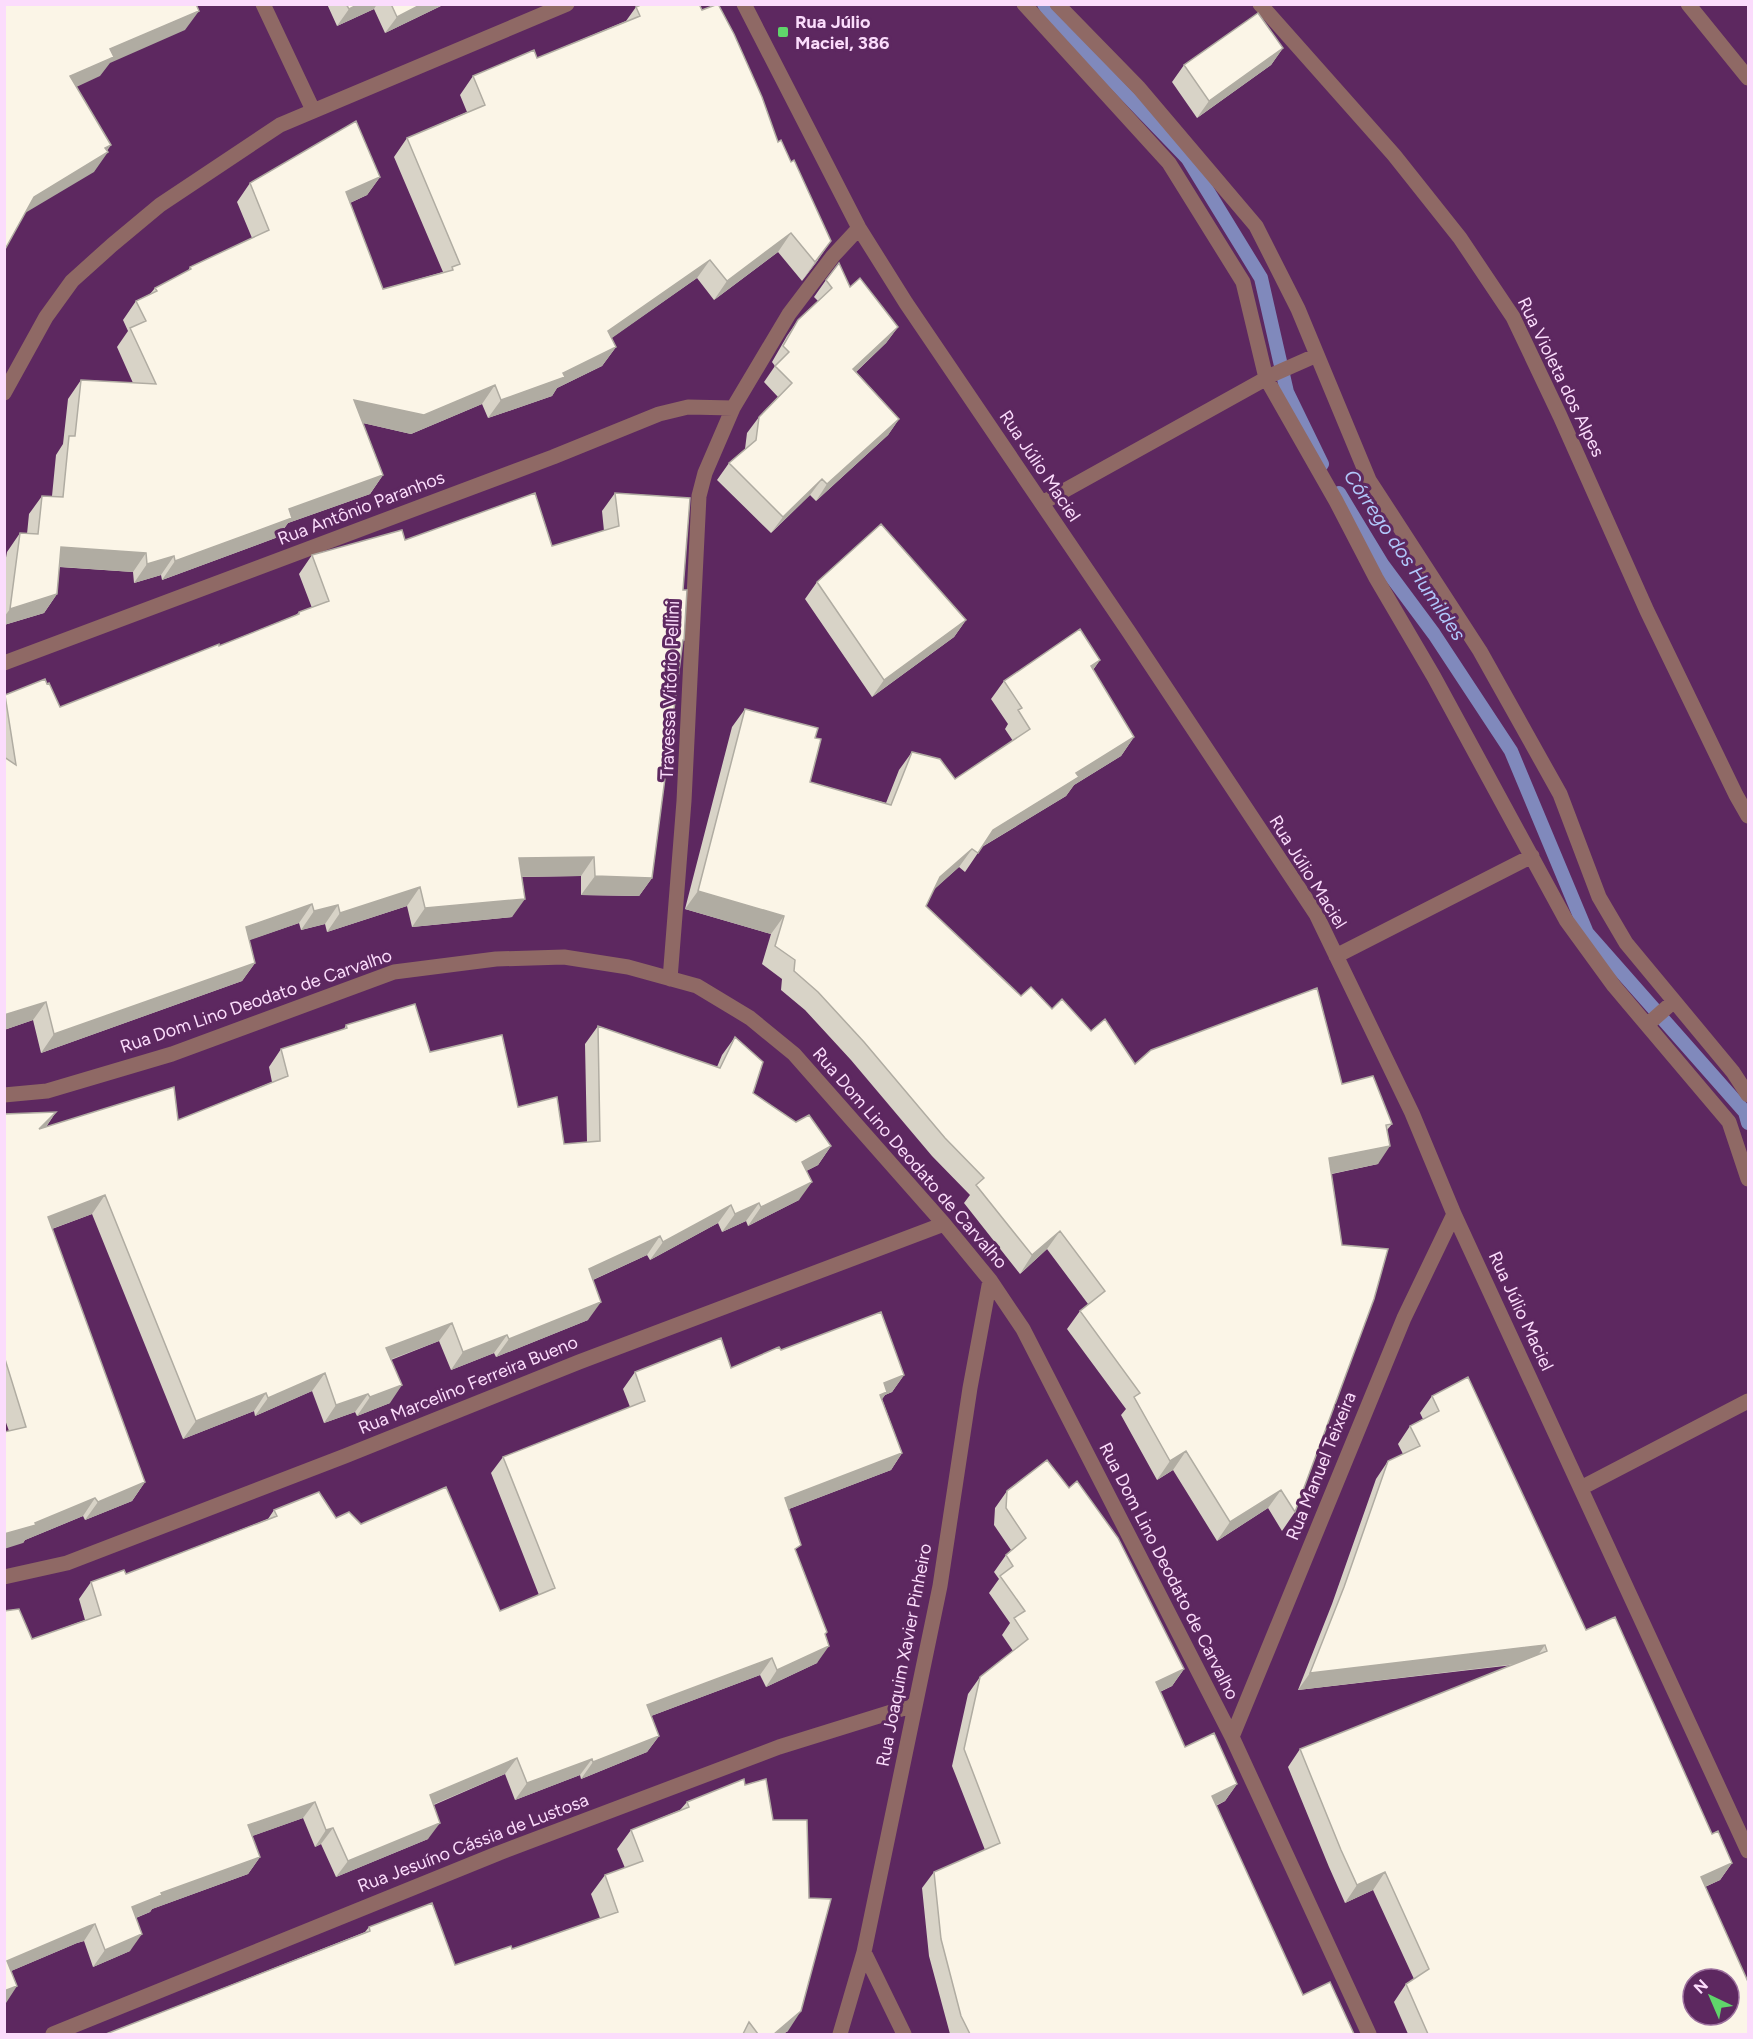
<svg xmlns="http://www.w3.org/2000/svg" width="1753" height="2039" viewBox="0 0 1753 2039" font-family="Figtree,sans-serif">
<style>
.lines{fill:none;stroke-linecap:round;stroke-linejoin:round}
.stream{stroke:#8089bc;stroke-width:14}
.minor{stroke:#8f6965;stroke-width:15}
.wall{fill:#d8d3c7}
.shaded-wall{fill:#b0aca2}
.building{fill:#fbf5e7;stroke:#b0aca2;stroke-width:1.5;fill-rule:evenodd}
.poi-dot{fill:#60d56b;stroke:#5d2860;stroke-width:2}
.labels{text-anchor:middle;stroke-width:6;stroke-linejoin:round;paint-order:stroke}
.poi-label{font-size:18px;font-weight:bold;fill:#fbdcfc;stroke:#5d2860;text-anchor:start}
.street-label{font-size:18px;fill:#fbdcfc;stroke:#5d2860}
.water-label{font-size:20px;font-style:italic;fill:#b0c7fa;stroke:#5d2860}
</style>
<rect width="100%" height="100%" fill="#5d2860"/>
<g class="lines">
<path class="stream" d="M1044,4L1056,22L1188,159L1261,278L1287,392L1322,464
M1339,493L1382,564L1434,634L1511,751L1587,933L1745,1112L1748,1123"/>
<path class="minor" d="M263,4L313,110
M744,4L859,228L906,303L1129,632L1316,914L1412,1113L1454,1214L1748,1851
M1024,4L1169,163L1243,282L1266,378L1336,501L1376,578L1434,677L1566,920L1614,986L1729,1122L1748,1179
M1057,4L1139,88L1256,226L1298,309L1369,480L1480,651L1560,794L1599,897L1626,943L1733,1072L1748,1095
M1260,4L1394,155L1460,238L1513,317L1560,416L1647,611L1736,795L1748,816
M1688,4L1748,78
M4,393L46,317L72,281L112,245L160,205L280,125L567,4
M1042,503L1274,374L1317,355
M4,663L553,457L659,414L688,407L733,408
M1336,956L1532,856
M670,979L684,801L699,496L705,473L733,408L789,314L833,256L859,228
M1647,1025L1674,1001
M4,1095L47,1091L172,1054L394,972L496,959L564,957L628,967L697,986L750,1018L794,1054L944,1224L990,1280L1023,1329L1232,1737L1369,2034
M1581,1488L1748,1401
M4,1577L67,1563L345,1456L579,1362L944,1224
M1232,1737L1404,1318L1454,1214
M864,1952L904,2034
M53,2034L499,1853L779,1747L914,1705
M840,2034L864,1952L940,1586L970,1388L990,1280"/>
</g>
<path class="wall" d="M327,4H445L385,33L374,9L337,26Z
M636,7L818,260L802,281L778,252L714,300L697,278L611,338L616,347L602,366L557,388L552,396L488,418L482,404L411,434L363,423L383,475L370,494L288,523L278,537L162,580L161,575L134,583L133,572L59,567L57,594L44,613L4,625V569L7,552L20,533L27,534L29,514L42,496H52L56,455L63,444L68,399L81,380L133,383L117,347L128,331L123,320L136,301L150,294L155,288L188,271L190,267L252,238L237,202L250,183L380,177L367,195L350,203L383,289L443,272L394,157L407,138L467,112L460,95L473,76L537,58L626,21Z
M1283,48L1271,65L1197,118L1172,82L1184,65Z
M826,280L850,287L898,327L886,343L856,372L899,419L888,435L816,501L810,495L771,533L717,480L729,463L745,449L747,433L759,417L778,397L764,382L775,366L772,362L787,336L798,320L818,301L814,297Z
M615,493L683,590L682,644L652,878L639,896L581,895V876L522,877L512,917L412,927L407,906L327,932L325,924L301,930L299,923L249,940L255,963L242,981L41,1053L33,1020L4,1030L5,695L60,707L219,646L296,615L299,612L312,608L299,574L312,555L405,540L552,546L604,531L602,511Z
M817,582L966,620L954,637L872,697L805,599Z
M1100,660L1093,670L1134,737L1121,756L1074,785L1066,796L982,847L965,872L959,867L934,889L926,906L1021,996L1052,1009L1091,1031L1135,1064L1342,1084L1392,1124L1387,1130L1378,1164L1332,1174L1295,1512L1282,1531L1268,1508L1217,1541L1173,1470L1157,1480L1121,1415L1126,1409L1067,1329L1080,1311L1088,1304L1047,1249L1020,1274L964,1203L970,1195L932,1156L851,1060L805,1010L781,990L782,979L762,964L771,934L685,909L732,727L745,709L815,738L810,782L886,803L899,770L912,752L955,779L1013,741L1005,729L1008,724L991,699L1004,681Z
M346,1025L430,1052L518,1107L564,1144L587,1142L585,1044L598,1026L717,1067L722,1055L735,1037L753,1093L831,1146L818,1165L806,1171L799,1200L748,1226L746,1221L722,1232L718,1223L650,1260L647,1255L593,1280L588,1320L496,1357L494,1353L451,1370L439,1341L391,1360L390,1403L357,1416L355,1412L324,1423L312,1391L255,1416L254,1411L183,1439L92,1214L52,1229L145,1482L132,1501L85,1520L83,1516L25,1540L23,1543L9,1431L4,1417V1114L56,1112L46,1127L178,1120L272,1082L269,1067L281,1049L344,1029Z
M781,1350L904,1375L892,1392L885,1395L882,1399L902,1453L891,1470L789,1509L796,1553L825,1635L817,1663L766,1687L760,1675L651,1716L659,1736L647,1752L581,1779L580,1775L515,1800L505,1774L434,1805L428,1839L336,1877L321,1844L315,1847L303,1818L252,1836L260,1857L248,1874L152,1909L150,1912L136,1918L130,1951L93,1967L84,1941L77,1943L11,1971L4,1991L32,1639L85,1620L79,1599L91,1582L126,1574L268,1519L274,1510L336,1518L361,1524L500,1611L539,1595L491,1473L503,1457L630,1407L623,1389L635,1372L731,1368Z
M1432,1396L1586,1630L1712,1834L1732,1863L1720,1880L1705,1887L1749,2034H1408L1394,2002L1406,1984L1414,1979L1373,1890L1345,1903L1329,1867L1288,1767L1300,1749L1513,1665L1298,1690L1332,1604L1376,1479L1388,1461L1403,1454L1398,1444L1410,1426L1423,1419L1420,1413Z
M1007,1491L1184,1669L1172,1686L1160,1692L1185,1747L1237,1784L1225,1801L1216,1806L1303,1995L1354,2034H950L929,1956L922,1888L934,1872L985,1850L952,1766L968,1694L980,1677L1013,1651L1002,1635L1010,1623L989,1593L999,1579L994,1572L1006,1555L1011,1550L994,1525L995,1508Z
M687,1802L788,2031L783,2034H106L365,1932L369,1927L455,1965L512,1949L600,1918L591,1894L605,1875L625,1868L617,1849L631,1830L680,1810Z"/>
<path class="shaded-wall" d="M359,4H377L374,9L337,26L349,9Z
M422,4H445L385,33L397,17Z
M199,11L185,30L110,63L100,76L57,96L70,76L110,49Z
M1283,48L1271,65L1197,118L1209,101Z
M111,145L105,154L108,152L94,172L20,216L34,197Z
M380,177L367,195L332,211L346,192Z
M791,233L778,252L714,300L727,281Z
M831,241L818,260L802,281L815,262Z
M710,260L697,278L595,350L608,331Z
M898,327L886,343L842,385L853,369Z
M616,347L602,366L557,388L552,396L488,418L501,400L563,373Z
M495,385L482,404L411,434L341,418L354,400Z
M899,419L888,435L816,501L827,484Z
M383,475L370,494L288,523L278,537L162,580L175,561L289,509Z
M822,479L810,495L771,533L783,517Z
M61,547L146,553L133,572L48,566Z
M174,556L161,575L134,583L147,564Z
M57,594L44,613L4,625V617L10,609Z
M966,620L954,637L872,697L884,680Z
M1100,660L1087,678L1091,666Z
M1134,737L1121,756L1074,785L1066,796L980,848L993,830L1076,773Z
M972,849L959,867L927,896L940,877Z
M594,857L581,876L506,877L519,858Z
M595,876L652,878L639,896L581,895Z
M420,887L407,906L327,932L340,913Z
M698,891L784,916L771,934L685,909Z
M525,899L512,917L412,927L425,908Z
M312,904L299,923L233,946L246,927Z
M338,905L325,924L301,930L314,911Z
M255,963L242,981L41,1053L54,1034Z
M46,1002L33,1020L4,1030V1015Z
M56,1112L43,1131L39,1129Z
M831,1146L818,1165L789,1180L802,1162Z
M1390,1146L1378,1164L1316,1177L1329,1158Z
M812,1182L799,1200L748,1226L761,1207Z
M105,1195L92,1214L35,1235L48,1217Z
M759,1203L746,1221L722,1232L735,1214Z
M731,1205L718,1223L650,1260L663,1242Z
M1060,1231L1047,1249L1020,1274L1032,1255Z
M660,1236L647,1255L577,1287L589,1269Z
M601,1302L588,1320L496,1357L509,1339Z
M452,1323L439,1341L373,1366L386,1348Z
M507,1335L494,1353L451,1370L463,1352Z
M325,1373L312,1391L255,1416L268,1398Z
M904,1375L892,1392L885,1395L875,1409L884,1383Z
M402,1385L390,1403L357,1416L370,1397Z
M266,1393L254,1411L183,1439L196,1421Z
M368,1394L355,1412L324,1423L336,1405Z
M1186,1451L1173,1470L1157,1480L1170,1461Z
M902,1453L891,1470L773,1515L785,1498Z
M145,1482L132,1501L85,1520L98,1502Z
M1281,1490L1268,1508L1217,1541L1230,1522Z
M95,1498L83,1516L25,1540L23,1543L4,1549V1534Z
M1545,1645L1533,1662L1298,1690L1310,1673Z
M829,1646L817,1663L766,1687L777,1670Z
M772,1658L760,1675L635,1722L647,1705Z
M1184,1669L1172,1686L1144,1699L1156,1682Z
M659,1736L647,1752L581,1779L593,1762Z
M517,1758L505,1774L418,1811L430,1795Z
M592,1759L580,1775L515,1800L527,1783Z
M1237,1784L1225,1801L1200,1813L1212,1796Z
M315,1802L303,1818L236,1842L248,1825Z
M440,1823L428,1839L336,1877L348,1861Z
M333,1828L321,1844L315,1847L326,1830Z
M260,1857L248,1874L152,1909L150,1912L120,1924L132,1907L161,1893Z
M1732,1863L1720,1880L1689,1894L1701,1877Z
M1385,1872L1373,1890L1345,1903L1357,1885Z
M95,1924L84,1941L77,1943L4,1974L7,1961L89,1926Z
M142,1934L130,1951L93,1967L105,1950Z
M17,1986L6,2003H4V1991Z
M801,2011L788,2031L783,2034H774Z"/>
<path class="building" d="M4,4H196L199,11L110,49L114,57L70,76L111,145L105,148L108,152L34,197L4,251Z
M346,4H359L349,9Z
M391,4H422L397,17Z
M643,4H699L702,10L718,4L734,34L762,97L778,142L781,140L791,162L794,160L831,241L815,262L791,233L727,281L710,260L608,331L616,347L563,373L565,377L501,400L495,385L424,415L354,400L383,475L289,509L292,518L175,561L174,556L147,564L146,553L61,547L57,594L10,609L20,533L38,534L42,496L63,497L69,436H75L81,380L156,384L130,328L146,321L136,301L157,291L155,288L191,269L190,267L269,230L250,183L356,121L380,177L346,192L383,289L453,270L452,267L460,264L407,138L485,105L473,76L534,50L537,58L640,16L636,7Z
M1258,13L1283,48L1209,101L1184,65Z
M839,263L850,287L860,278L898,327L853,369L899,419L827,484L822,479L783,517L729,463L756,440L759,417L792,383L775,366L789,352L783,346L798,320L832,288L826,280Z
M535,493L552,546L619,526L615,493L690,498L683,590H687L684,640H683L652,878L595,876L594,857L519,858L525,899L425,908L420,887L340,913L338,905L314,911L312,904L246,927L255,963L54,1034L46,1002L4,1015V757L16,765L5,695L45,679L47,684L49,683L60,707L219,644V646L299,614V612L329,601L312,555L402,530L405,540Z
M881,524L966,620L884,680L817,582Z
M1080,629L1100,660L1091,666L1134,737L1076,773L1079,777L993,830L978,853L972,849L940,877L926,906L1021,996L1031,987L1052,1009L1062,999L1091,1031L1105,1019L1135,1064L1151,1050L1317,988L1342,1084L1373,1076L1392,1124L1386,1125L1390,1146L1329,1158L1342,1245L1388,1249L1374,1299L1295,1512L1281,1490L1230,1522L1186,1451L1170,1461L1134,1397L1140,1393L1080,1311L1105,1291L1060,1231L1032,1255L976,1185L984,1178L945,1138L864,1042L818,992L794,971L795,960L775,946L784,916L698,891L745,709L818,728L815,738L821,739L810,782L891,805L912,752L940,759L955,779L1030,729L1018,710L1022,708L1004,681Z
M415,1004L430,1052L502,1035L518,1107L557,1097L564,1144L600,1141L598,1026L720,1068L735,1037L763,1062L753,1093L796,1122L809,1115L831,1146L802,1162L812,1182L761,1207L759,1203L735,1214L731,1205L663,1242L660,1236L589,1269L601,1302L509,1339L507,1335L463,1352L452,1323L386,1348L402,1385L370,1397L368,1394L336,1405L325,1373L268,1398L266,1393L196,1421L105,1195L48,1217L145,1482L98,1502L95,1498L35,1523L36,1525L4,1534V1432L26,1427L4,1356V1114L56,1112L39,1129L174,1087L178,1120L288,1076L281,1049L347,1028L346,1025Z
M881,1312L904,1375L884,1383L887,1392L880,1395L902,1453L785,1498L801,1545L795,1549L827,1632L825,1634L829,1646L777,1670L772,1658L647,1705L659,1736L593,1762L592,1759L527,1783L517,1758L430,1795L440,1823L348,1861L333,1828L326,1830L315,1802L248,1825L260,1857L161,1893L162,1895L132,1907L142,1934L105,1950L95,1924L89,1926L7,1961L17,1986L4,1991V1611L19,1609L32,1639L101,1615L91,1582L124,1570L126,1574L277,1516L274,1510L319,1492L336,1518L349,1512L361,1524L446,1487L500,1611L555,1588L503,1457L645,1401L635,1372L721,1338L731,1368L779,1347L781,1350Z
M1468,1377L1586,1630L1615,1617L1712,1834L1718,1831L1732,1863L1701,1877L1749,1984V2034H1428L1406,1984L1429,1969L1385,1872L1357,1885L1341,1850L1300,1749L1547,1651L1545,1645L1310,1673L1344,1587L1388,1461L1420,1446L1410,1426L1439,1411L1432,1396ZM1693,1979H1729V2015H1693Z
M1047,1460L1069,1488L1077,1481L1118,1538L1184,1669L1156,1682L1185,1747L1214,1733L1237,1784L1212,1796L1303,1995L1330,1982L1354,2034H970L961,2016L941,1939L934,1872L1000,1843L964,1749L980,1677L1028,1639L1014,1618L1025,1611L1000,1576L1013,1566L1006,1555L1026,1538L1006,1508L1007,1491Z
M744,1779L745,1785L766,1779L773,1820H807L809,1898L831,1899L801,2011L774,2034H758L749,2022L743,2034H106L370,1931L369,1927L432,1903L455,1965L511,1946L512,1949L618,1912L605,1875L643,1861L631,1830L689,1807L687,1802Z"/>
<rect class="poi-dot" x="777" y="26" width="12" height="12" rx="3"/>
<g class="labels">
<g class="poi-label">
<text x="795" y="28">Rua Júlio<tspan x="795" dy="21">Maciel, 386</tspan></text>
</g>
<g class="street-label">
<text transform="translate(1561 377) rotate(64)" y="6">Rua Violeta dos Alpes</text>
<text transform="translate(1040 466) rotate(56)" y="6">Rua Júlio Maciel</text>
<text transform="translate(361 508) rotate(-21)" y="6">Rua Antônio Paranhos</text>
<text transform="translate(670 690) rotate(-88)" y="6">Travessa Vitório Pellini</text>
<text transform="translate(1308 872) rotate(58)" y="6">Rua Júlio Maciel</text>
<text transform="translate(256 1001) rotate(-19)" y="6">Rua Dom Lino Deodato de Carvalho</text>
<text transform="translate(910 1158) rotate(49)" y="6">Rua Dom Lino Deodato de Carvalho</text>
<text transform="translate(1521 1311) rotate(65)" y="6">Rua Júlio Maciel</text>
<text transform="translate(468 1385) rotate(-22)" y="6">Rua Marcelino Ferreira Bueno</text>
<text transform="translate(1321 1466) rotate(-68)" y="6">Rua Manuel Teixeira</text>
<text transform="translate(1169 1571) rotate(63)" y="6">Rua Dom Lino Deodato de Carvalho</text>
<text transform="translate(904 1655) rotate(-79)" y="6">Rua Joaquim Xavier Pinheiro</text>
<text transform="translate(473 1843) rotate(-21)" y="6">Rua Jesuíno Cássia de Lustosa</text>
</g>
<g class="water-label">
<text transform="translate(1405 555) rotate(56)" y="7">Córrego dos Humildes</text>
</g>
</g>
<rect width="1753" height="2039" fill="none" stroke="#fbdcfc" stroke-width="12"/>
<g transform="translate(1711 1997) rotate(316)"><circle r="28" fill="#5d2860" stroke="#9c709e" stroke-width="1.5"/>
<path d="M0-4.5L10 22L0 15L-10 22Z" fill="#60d56b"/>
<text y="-9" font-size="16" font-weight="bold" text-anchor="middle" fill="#fbdcfc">N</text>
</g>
</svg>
